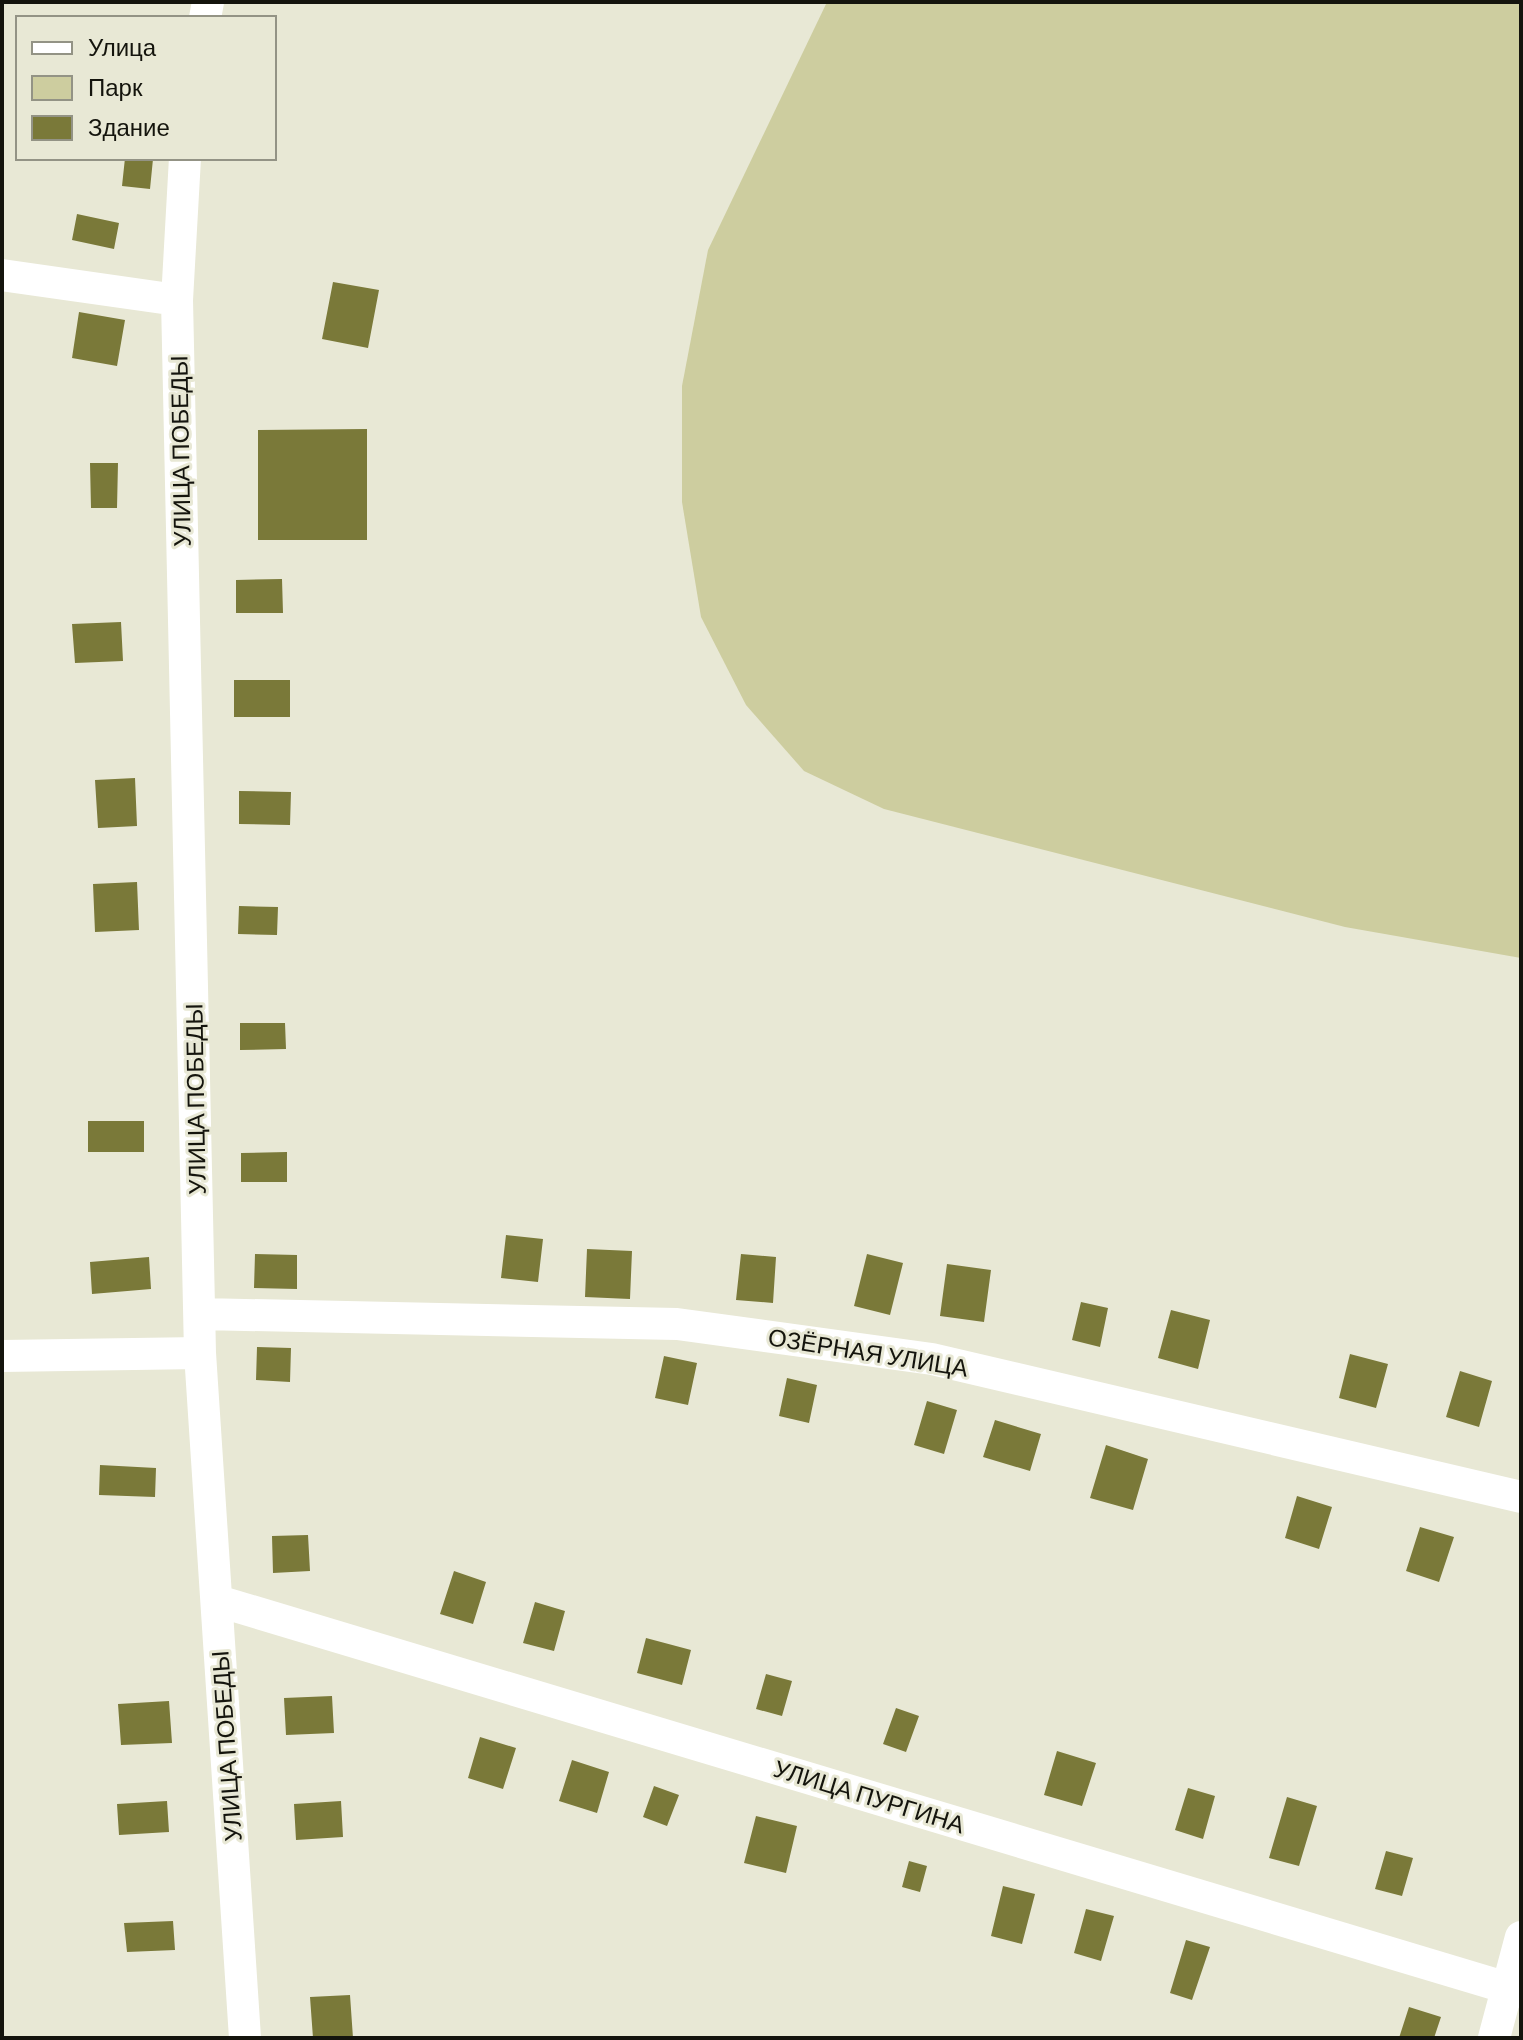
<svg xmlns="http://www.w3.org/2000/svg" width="1523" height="2040" viewBox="0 0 1523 2040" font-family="Barlow,sans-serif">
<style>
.green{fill:#cdcd9f}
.building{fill:#7a7939}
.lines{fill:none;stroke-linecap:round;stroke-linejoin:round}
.street{stroke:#fff;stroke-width:32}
.labels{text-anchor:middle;stroke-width:6;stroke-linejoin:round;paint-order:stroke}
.street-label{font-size:24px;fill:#14140d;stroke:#e8e8d5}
</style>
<rect width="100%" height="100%" fill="#e8e8d5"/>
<path class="green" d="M827,2H1521V958L1345,927L884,809L804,771L746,705L701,617L682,502V386L708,250Z"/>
<path class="building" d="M125,158L153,159L150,189L122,186Z
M77,214L119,223L114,249L72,240Z
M333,282L379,290L368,348L322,339Z
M79,312L125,320L117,366L72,358Z
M367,429V540H258V430Z
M90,463H118L117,508H91Z
M282,579L283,613H236V580Z
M121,622L123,661L75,663L72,624Z
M234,680H290V717H234Z
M135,778L137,826L98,828L95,780Z
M239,791L291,792L290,825L239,824Z
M137,882L139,930L95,932L93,884Z
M239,906L278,907L277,935L238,934Z
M240,1023H285L286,1049L240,1050Z
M88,1121H144V1152H88Z
M287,1152V1182H241V1153Z
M506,1235L543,1239L538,1282L501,1278Z
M587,1249L632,1251L630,1299L585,1297Z
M255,1254L297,1255V1289L254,1288Z
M741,1254L776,1257L773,1303L736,1300Z
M867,1254L903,1263L890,1315L854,1306Z
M149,1257L151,1289L92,1294L90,1262Z
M947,1264L991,1270L984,1322L940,1316Z
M1081,1302L1108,1308L1100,1347L1072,1340Z
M1171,1310L1210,1320L1198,1369L1158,1358Z
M257,1347L291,1348L290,1382L256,1380Z
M1350,1354L1388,1364L1376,1408L1339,1398Z
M664,1356L697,1363L688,1405L655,1398Z
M1460,1371L1492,1381L1479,1427L1446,1417Z
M787,1378L817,1385L809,1423L779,1416Z
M927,1401L957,1410L944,1454L914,1445Z
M995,1420L1041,1434L1030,1471L983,1457Z
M1106,1445L1148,1459L1133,1510L1090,1498Z
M100,1465L156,1468L155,1497L99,1495Z
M1297,1496L1332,1507L1319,1549L1285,1538Z
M1420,1527L1454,1537L1439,1582L1406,1571Z
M308,1535L310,1571L273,1573L272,1536Z
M454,1571L486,1582L473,1624L440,1614Z
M535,1602L565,1611L554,1651L523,1643Z
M646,1638L691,1650L682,1685L637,1673Z
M766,1674L792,1681L782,1716L756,1709Z
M332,1696L334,1733L286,1735L284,1698Z
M169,1701L172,1743L121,1745L118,1704Z
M896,1708L919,1716L906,1752L883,1744Z
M480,1737L516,1748L503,1789L468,1778Z
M1057,1751L1096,1763L1082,1806L1044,1795Z
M572,1760L609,1772L597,1813L559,1801Z
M654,1786L679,1795L667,1826L643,1817Z
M1188,1788L1215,1796L1203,1839L1175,1830Z
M1287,1797L1317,1806L1299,1866L1269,1858Z
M167,1801L169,1832L119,1835L117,1804Z
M341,1801L343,1837L296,1840L294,1804Z
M756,1816L797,1826L786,1873L744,1863Z
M1386,1851L1413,1858L1402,1896L1375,1889Z
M909,1861L927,1866L920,1892L902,1887Z
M1003,1886L1035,1894L1022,1944L991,1936Z
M1086,1909L1114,1916L1101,1961L1074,1953Z
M173,1921L175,1950L127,1952L124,1923Z
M1186,1940L1210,1947L1192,2000L1170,1993Z
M350,1995L353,2038H313L310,1997Z
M1409,2007L1441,2017L1434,2038H1399Z"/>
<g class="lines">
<path class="street" d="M205,18L208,2
M185,158L177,300L200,1353L245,2038
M2,275L177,300
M201,1314L677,1324L932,1359L1521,1497
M2,1356L200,1353
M218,1601L1521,1992
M1494,2038L1521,1937"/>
</g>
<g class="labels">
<g class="street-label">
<text transform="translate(181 451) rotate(-91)" y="8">УЛИЦА ПОБЕДЫ</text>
<text transform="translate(196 1099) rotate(-91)" y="8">УЛИЦА ПОБЕДЫ</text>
<text transform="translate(868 1353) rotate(9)" y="8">ОЗЁРНАЯ УЛИЦА</text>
<text transform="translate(227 1746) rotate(-94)" y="8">УЛИЦА ПОБЕДЫ</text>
<text transform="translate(869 1797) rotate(17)" y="8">УЛИЦА ПУРГИНА</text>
</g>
</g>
<rect width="1523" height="2040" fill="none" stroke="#14140d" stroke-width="8"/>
<rect x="16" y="16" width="260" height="144" fill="#e8e8d5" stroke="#939385" stroke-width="2"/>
<rect x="32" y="42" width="40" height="12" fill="#ffffff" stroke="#939385" stroke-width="2"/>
<text x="88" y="56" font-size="24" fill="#14140d">Улица</text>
<rect x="32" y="76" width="40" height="24" fill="#cdcd9f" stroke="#939385" stroke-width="2"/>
<text x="88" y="96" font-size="24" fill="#14140d">Парк</text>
<rect x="32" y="116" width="40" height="24" fill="#7a7939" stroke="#939385" stroke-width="2"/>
<text x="88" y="136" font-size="24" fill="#14140d">Здание</text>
</svg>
